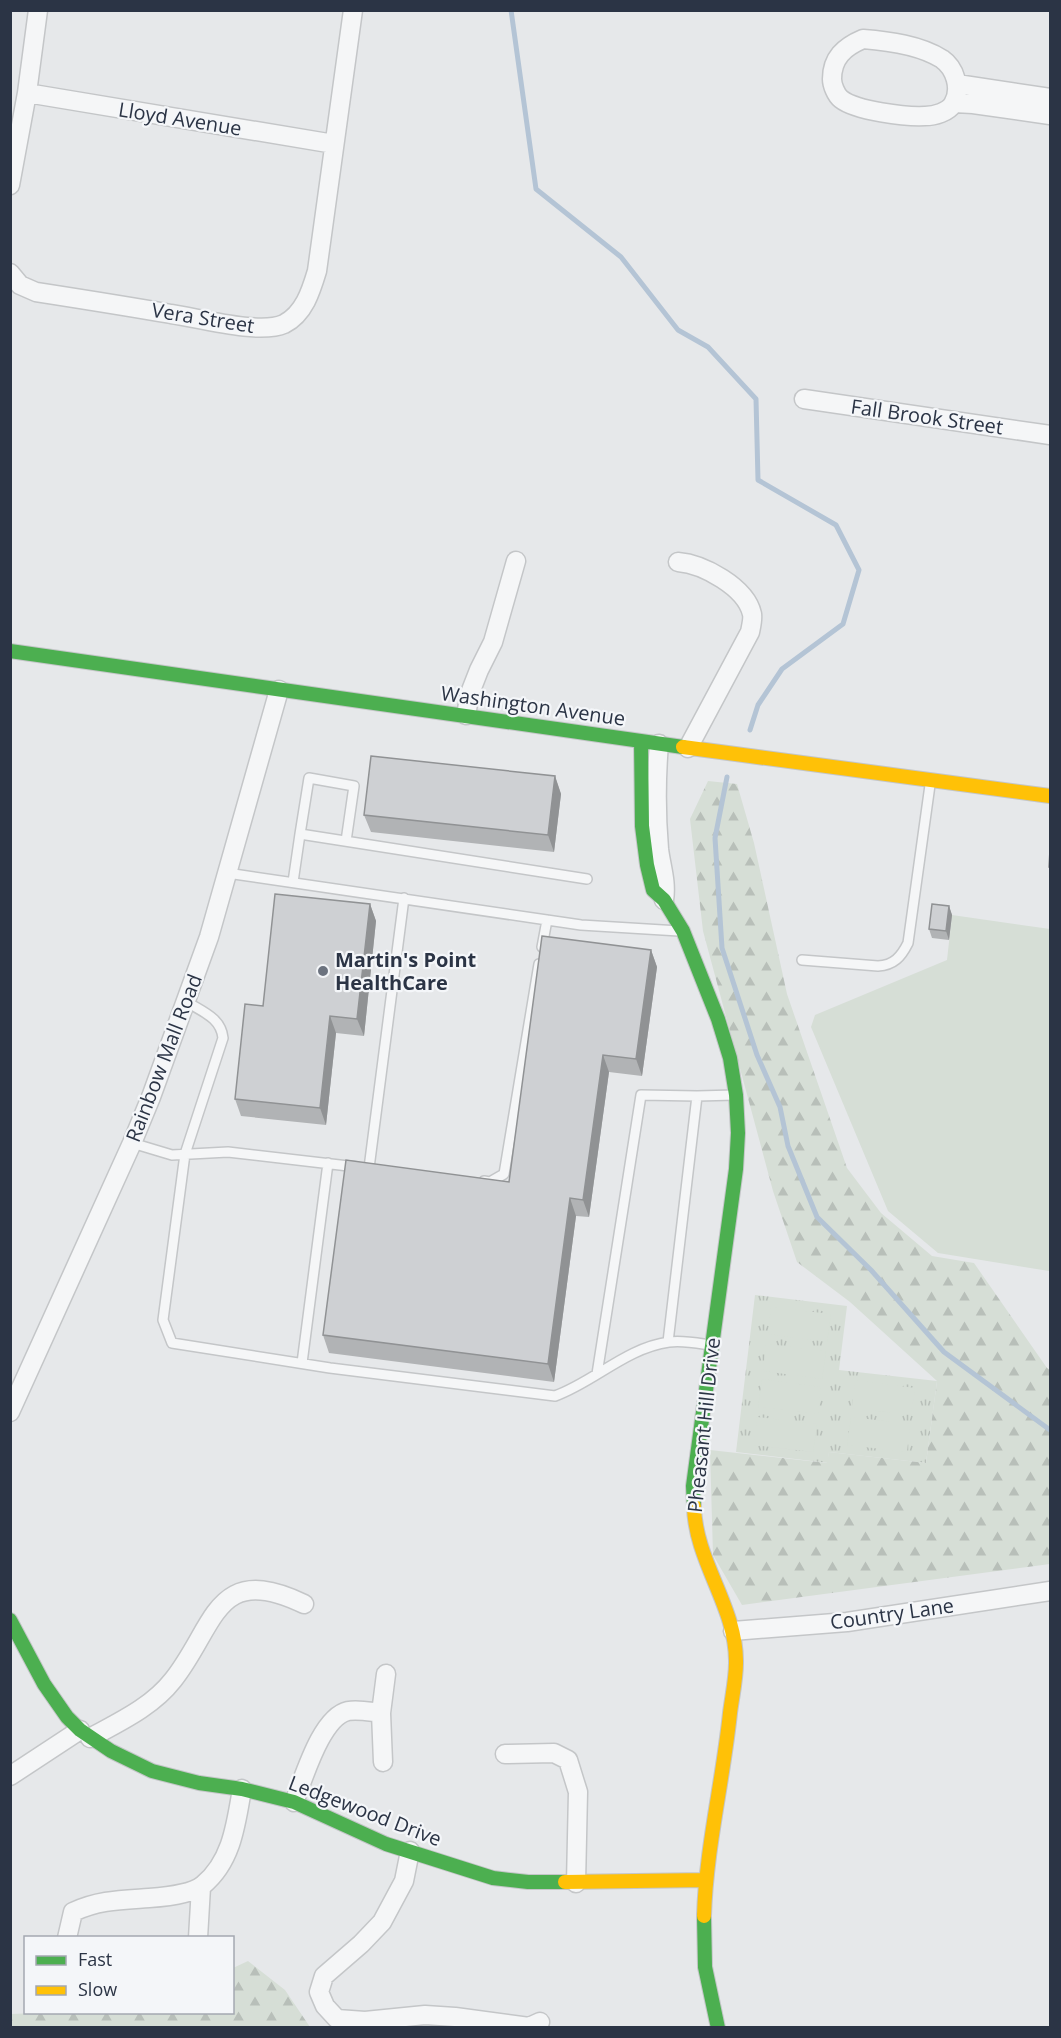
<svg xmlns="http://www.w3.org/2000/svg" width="1061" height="2038" viewBox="0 0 1061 2038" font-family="'Open Sans',sans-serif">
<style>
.grass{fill:url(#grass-tufts)}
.forest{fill:url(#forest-firs)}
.pitch{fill:#d6ded6}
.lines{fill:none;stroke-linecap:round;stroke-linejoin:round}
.stream{stroke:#b4c4d5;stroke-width:5}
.lane-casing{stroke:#c4c6c8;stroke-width:12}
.street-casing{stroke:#c4c6c8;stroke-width:21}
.fast-casing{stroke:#c4c6c8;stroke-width:16}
.slow-casing{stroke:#c4c6c8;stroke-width:16}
.lane{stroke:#f5f6f7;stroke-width:9}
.street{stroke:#f5f6f7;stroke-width:18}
.fast{stroke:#4caf50;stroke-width:14}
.slow{stroke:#ffc107;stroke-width:14}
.wall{fill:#b1b3b5}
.shaded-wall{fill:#909294}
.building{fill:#ced0d3;stroke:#909294;stroke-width:1.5}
.poi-dot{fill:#6c737f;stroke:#f4f6f9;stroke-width:2}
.labels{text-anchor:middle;stroke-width:4.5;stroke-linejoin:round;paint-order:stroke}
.street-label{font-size:20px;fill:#2b3445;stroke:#f4f6f9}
.poi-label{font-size:20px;font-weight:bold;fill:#2b3445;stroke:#f4f6f9;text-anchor:start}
</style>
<defs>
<pattern id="grass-tufts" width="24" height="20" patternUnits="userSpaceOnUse" patternTransform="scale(1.5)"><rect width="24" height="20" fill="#d6ded6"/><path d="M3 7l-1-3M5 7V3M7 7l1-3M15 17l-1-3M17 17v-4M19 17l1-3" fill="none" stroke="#b8bfb9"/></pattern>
<pattern id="forest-firs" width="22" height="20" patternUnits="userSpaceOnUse" patternTransform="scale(1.5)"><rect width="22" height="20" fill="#d6ded6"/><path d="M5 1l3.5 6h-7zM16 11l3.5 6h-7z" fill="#b8bfb9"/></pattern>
</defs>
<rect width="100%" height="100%" fill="#e6e8ea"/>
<path class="grass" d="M755,1295L847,1306L839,1370L937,1381L926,1463L829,1452L828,1463L736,1452Z"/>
<path class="forest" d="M708,781L737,784L754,843L787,994L847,1168L881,1213L932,1256L974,1263L1047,1368L1050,1370V1564L742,1605L713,1555L710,1450L827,1463L829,1452L926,1463L937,1381L850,1302L797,1262L773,1191L703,931L690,819Z
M248,1961L285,1990L310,2027H11V2014L35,2013L232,2012L233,1968Z"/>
<path class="pitch" d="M952,915L1050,929V1270L1049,1271L938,1253L888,1211L811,1027L815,1015L947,960Z
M771,1307L831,1314L827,1342L768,1334Z
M766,1344L826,1351L822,1379L763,1371Z
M762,1379L821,1387L818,1414L758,1407Z
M855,1380L915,1388L911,1415L852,1408Z
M757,1417L817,1424L813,1452L754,1445Z
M851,1417L910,1424L907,1452L847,1445Z"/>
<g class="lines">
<path class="stream" d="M511,10L536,189L621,257L678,330L708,347L756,399L758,480L836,525L859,570L843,624L782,669L758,705L750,730
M727,777L715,838L722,948L757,1055L780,1107L788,1146L817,1217L871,1270L944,1352L1050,1430"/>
<defs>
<path id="lane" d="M300,834L309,778L354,786L346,841
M227,873L581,925L679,931
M293,882L300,834L587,879
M542,947L547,920
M802,960L878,966C894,965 901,957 908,943L930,785
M187,1002C203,1012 221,1018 223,1038L185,1154L163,1320L172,1343L330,1368L555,1396C594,1382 626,1348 669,1342C682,1340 697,1343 710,1345
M132,1143L172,1155L228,1152L357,1167
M369,1168L404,898
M484,1181L490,1182L504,1174L539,964
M668,1342L697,1096L735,1095
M302,1363L328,1163
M597,1374L641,1095L697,1096"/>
<path id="street" d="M863,39C889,41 920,45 942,59C955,68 962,89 953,104C948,112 935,116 925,116C906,117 856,111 841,99C836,95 832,85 832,79C832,58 844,47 863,39Z
M957,84L1050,98
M27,93L334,144
M954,103L973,104L1050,115
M10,185L27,93L38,10
M10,273L20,285L36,292C81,299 126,306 171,314C199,318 259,335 284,324C304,314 311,291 317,271L353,10
M804,399L1050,435
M678,562C703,564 746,587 752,614C753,619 751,627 750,632L688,748
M466,715L470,693L479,670L493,642L516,561
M659,744C656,779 656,814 659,849C661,866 667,882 664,900
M10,1412L132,1143L151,1097L209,937L279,690
M733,1631L847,1622L1050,1591
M90,1738C119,1722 152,1707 173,1680C216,1626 215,1561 304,1604
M505,1754L554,1753L568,1760L578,1792L576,1883
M383,1762L381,1713L386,1674
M10,1776L80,1730
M294,1802C304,1778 321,1717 348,1711C359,1709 371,1712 381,1713
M410,1851L404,1881L382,1922L361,1944L324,1976L319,1992L325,2006L337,2019L365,2021L425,2015L455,2017L529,2027L540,2022
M67,1938L73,1912C99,1900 121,1900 149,1898C163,1897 192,1894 203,1885C232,1861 236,1824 242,1789
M198,1938L201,1887"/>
<path id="fast" d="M10,651L683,747
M641,741L642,826L647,865L653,890L664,900L683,931L718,1019L730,1058L736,1095L738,1133L736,1169L693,1486L694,1506
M10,1620L44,1684L67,1717L80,1730L111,1751L152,1771L199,1783L242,1789L294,1802L386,1844L493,1878L528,1882H565
M704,1916L705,1967L718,2028"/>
<path id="slow" d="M683,747L1050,796
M694,1506C695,1562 737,1607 736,1663C736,1679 732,1697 730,1713C723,1781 706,1848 704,1916
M565,1882L705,1880"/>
</defs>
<use href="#lane" class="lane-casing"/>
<use href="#street" class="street-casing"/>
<use href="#fast" class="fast-casing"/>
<use href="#slow" class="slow-casing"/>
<use href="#lane" class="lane"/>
<use href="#street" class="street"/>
<use href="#fast" class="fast"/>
<use href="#slow" class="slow"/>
</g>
<path class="wall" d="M555,776L561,794L554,852L371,832L364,815Z
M370,904L376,921L364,1036L336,1033L326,1125L241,1116L235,1099L263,1006Z
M949,906L952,915L949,940L932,938L929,929Z
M651,950L657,967L642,1076L609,1072L589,1217L576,1216L554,1382L329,1353L323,1335L509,1182Z"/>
<path class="shaded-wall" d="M555,776L561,794L554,852L548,835Z
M370,904L376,921L364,1036L357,1019Z
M949,906L952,915L949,940L946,931Z
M651,950L657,967L642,1076L636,1059Z
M330,1016L336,1033L326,1125L320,1108Z
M603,1055L609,1072L589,1217L583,1200Z
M570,1198L576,1216L554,1382L548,1364Z"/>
<path class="building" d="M371,756L555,776L548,835L364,815Z
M1050,850V867H1049Z
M275,894L370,904L357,1019L330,1016L320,1108L235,1099L245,1004L263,1006Z
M932,904L949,906L946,931L929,929Z
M542,936L651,950L636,1059L603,1055L583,1200L570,1198L548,1364L323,1335L346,1160L509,1182Z"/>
<circle class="poi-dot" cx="323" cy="971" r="6"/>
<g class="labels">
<g class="street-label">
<text transform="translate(180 119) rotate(9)" y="7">Lloyd Avenue</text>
<text transform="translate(203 318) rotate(9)" y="7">Vera Street</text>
<text transform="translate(927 417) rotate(8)" y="7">Fall Brook Street</text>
<text transform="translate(533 706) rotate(8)" y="7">Washington Avenue</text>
<text transform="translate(164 1058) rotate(-69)" y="7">Rainbow Mall Road</text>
<text transform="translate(704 1425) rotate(-84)" y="7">Pheasant Hill Drive</text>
<text transform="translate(892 1614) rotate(-8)" y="7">Country Lane</text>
<text transform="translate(365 1811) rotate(21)" y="7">Ledgewood Drive</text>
</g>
<g class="poi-label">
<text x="335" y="967">Martin's Point<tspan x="335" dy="23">HealthCare</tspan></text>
</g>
</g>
<rect width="1061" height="2038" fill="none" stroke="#2b3445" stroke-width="24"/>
<rect x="24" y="1936" width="210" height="78" fill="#f4f6f9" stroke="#a4a8b1" stroke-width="1.5"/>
<rect x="36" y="1956" width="30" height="9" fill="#4caf50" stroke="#a4a8b1" stroke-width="1.5"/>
<text x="78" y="1966" font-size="18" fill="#2b3445">Fast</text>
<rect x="36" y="1986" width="30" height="9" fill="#ffc107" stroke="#a4a8b1" stroke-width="1.5"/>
<text x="78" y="1996" font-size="18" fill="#2b3445">Slow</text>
</svg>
